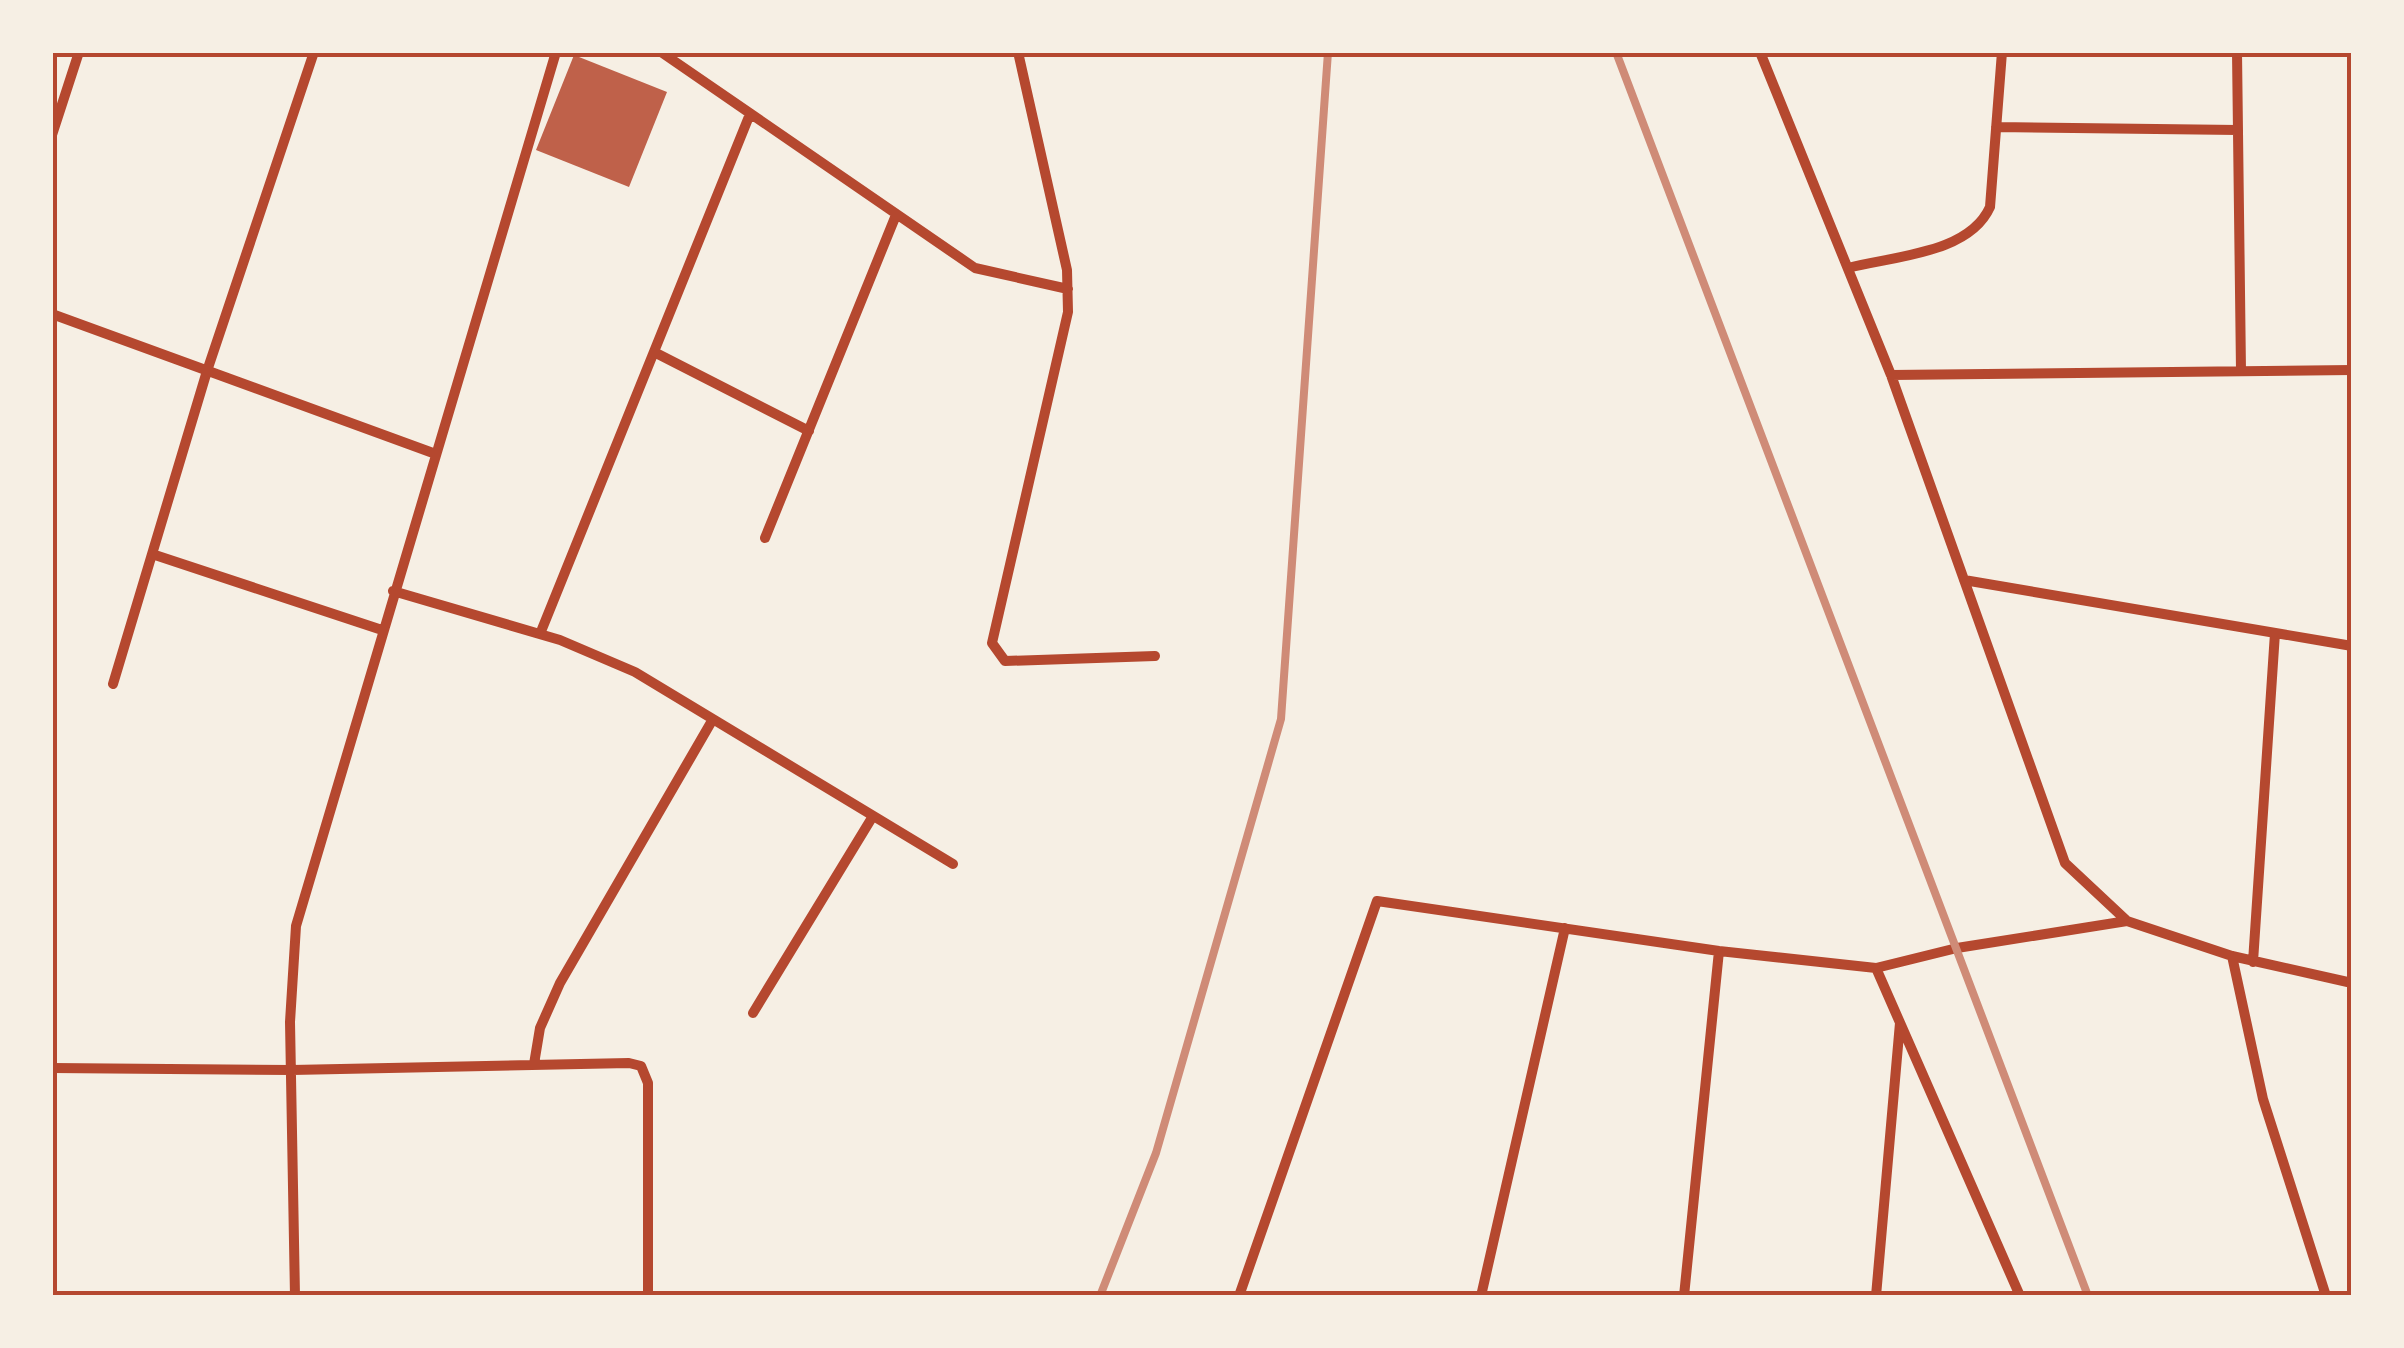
<svg xmlns="http://www.w3.org/2000/svg" width="2404" height="1348" viewBox="0 0 2404 1348" font-family="Mulish,sans-serif">
<style>
.building{fill:#bf614a}
.lines{fill:none;stroke-linecap:round;stroke-linejoin:round}
.minor{stroke:#b5482f;stroke-width:10}
.rail{stroke:#cf8b77;stroke-width:8}
.neatline{fill:none;stroke:#b5482f;stroke-width:4}
</style>
<rect width="100%" height="100%" fill="#f6efe4"/>
<path class="building" d="M574,55L667,92L629,187L536,150Z"/>
<g class="lines">
<path class="minor" d="M661,52L975,268L1068,289
M1018,52L1067,270L1068,312L992,643L1005,661L1155,656
M1760,52L1891,375L2065,863L2127,921L2232,956L2352,983
M2237,52L2241,371
M1996,127L2238,130
M52,135L79,52
M1848,268C1893,256 1969,254 1990,207L2002,52
M52,314L433,453
M654,352L809,431
M1891,375L2352,370
M765,538L896,215
M152,554L382,630
M1964,580L2352,646
M393,591L560,640L635,672L953,864
M540,634L750,114
M113,684L207,371L314,52
M2232,956L2263,1099L2326,1296
M2253,962L2275,633
M753,1013L873,816
M534,1064L540,1028L560,983L713,719
M52,1068L292,1070L629,1063L641,1066L648,1083V1296
M295,1296L290,1022L296,926L556,52
M1239,1296L1377,901L1719,951L1876,968
M1481,1296L1565,928
M1684,1296L1719,951
M1876,1296L1900,1023
M2020,1296L1876,968L1957,948L2127,921"/>
<path class="rail" d="M1616,52L2088,1296
M1100,1296L1156,1153L1281,719L1328,52"/>
</g>
<rect width="2404" height="1348" fill="none" stroke="#f6efe4" stroke-width="110"/>
<rect x="55" y="55" width="2294" height="1238" class="neatline"/>
</svg>
